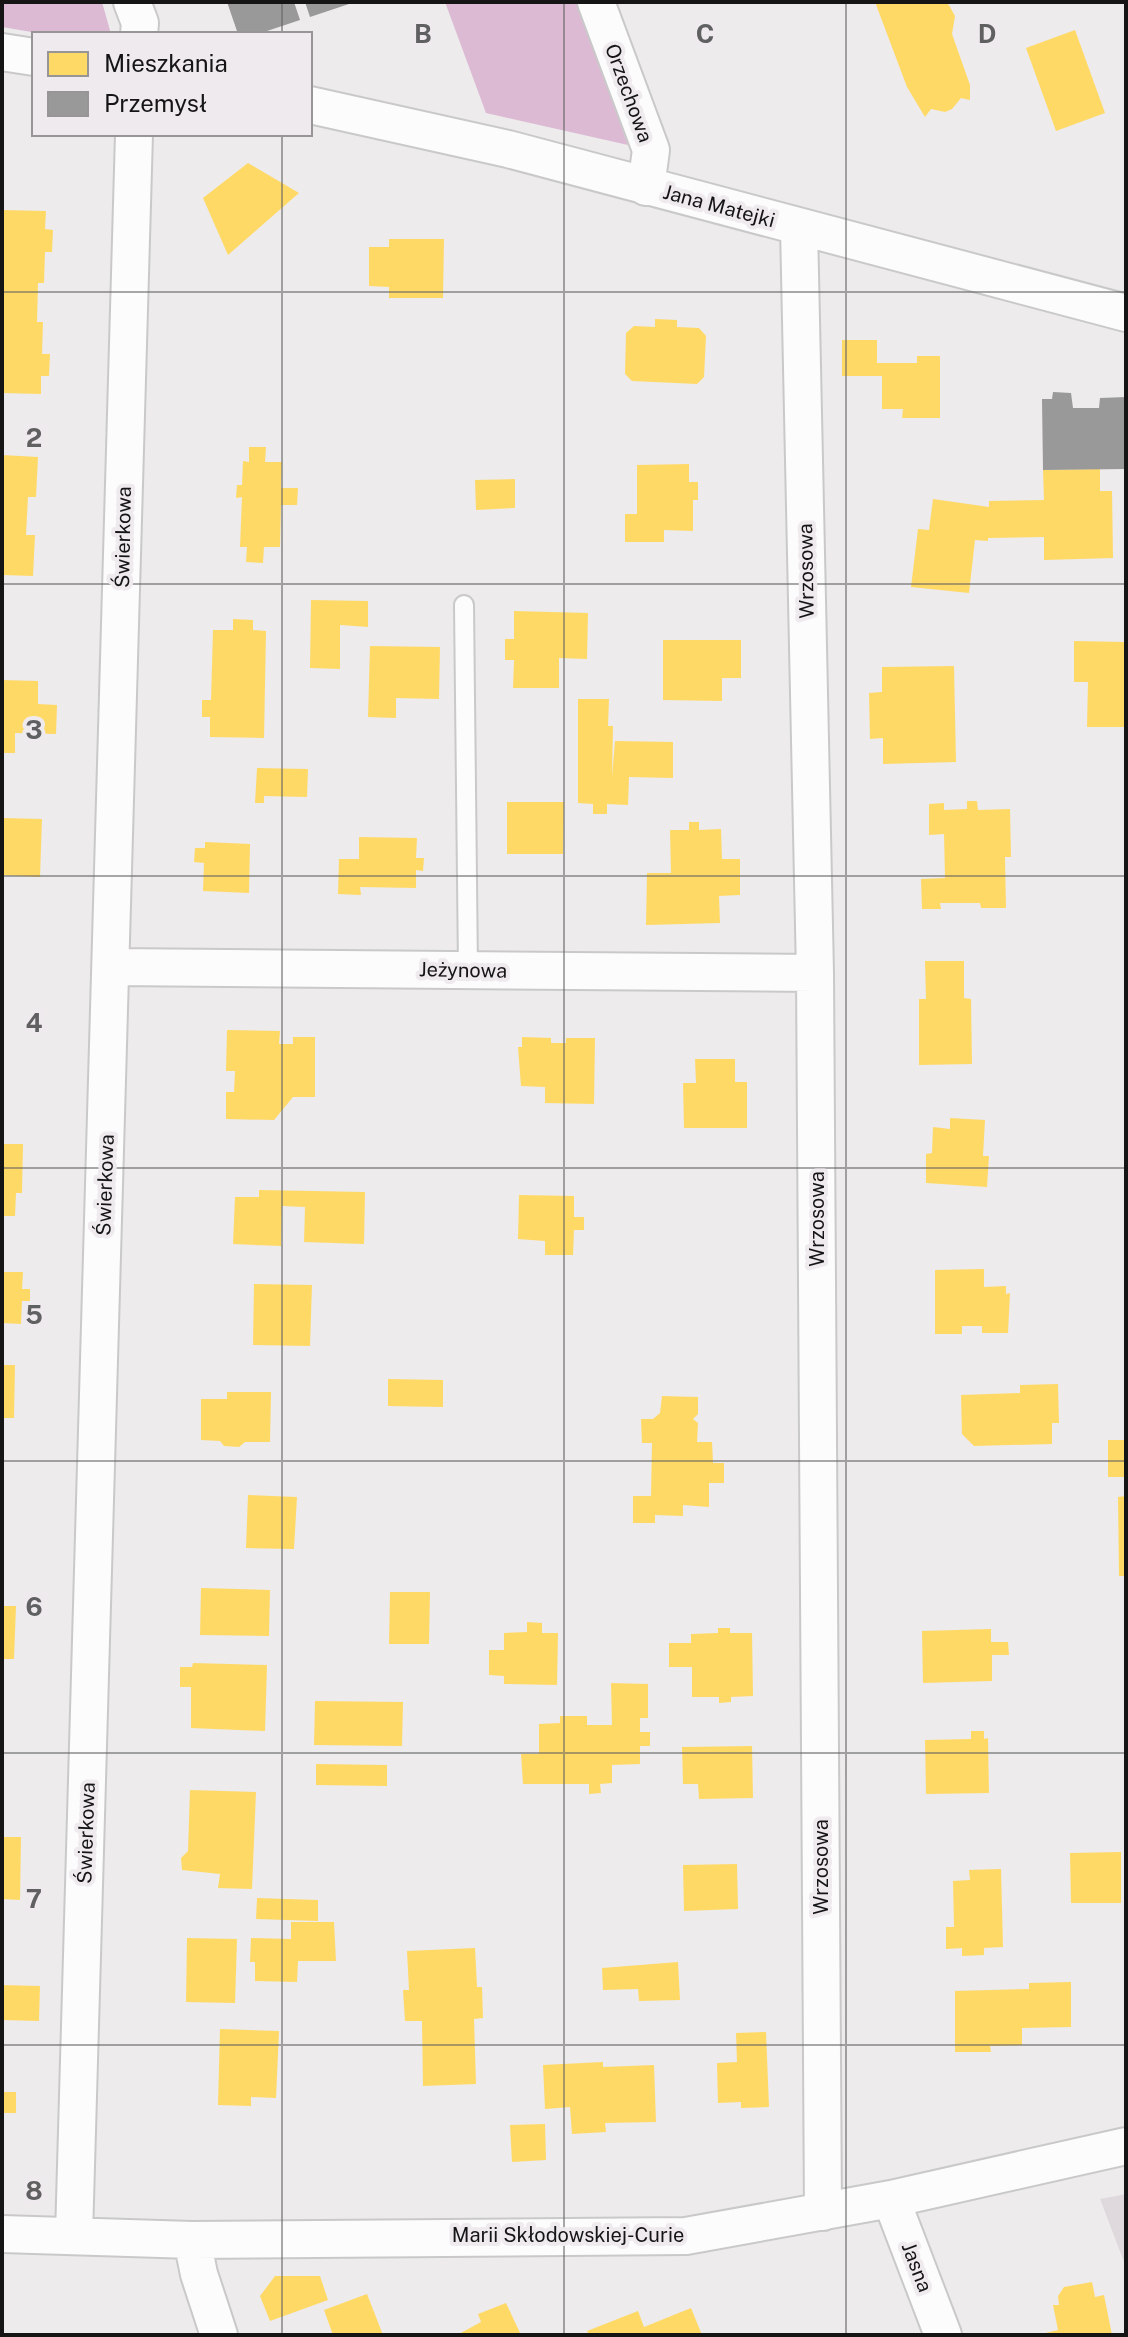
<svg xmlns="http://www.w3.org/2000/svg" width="1128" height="2337" viewBox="0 0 1128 2337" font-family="'Public Sans',sans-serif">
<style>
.built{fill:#dfd9dd}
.forest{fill:#dcbad4}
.homes{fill:#ffd966}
.industry{fill:#999}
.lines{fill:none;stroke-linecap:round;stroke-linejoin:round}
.service-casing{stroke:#cac9ca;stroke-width:22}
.minor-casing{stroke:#cac9ca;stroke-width:40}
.service{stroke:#fcfcfc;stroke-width:18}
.minor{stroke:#fcfcfc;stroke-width:36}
.grid{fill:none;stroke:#616061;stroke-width:2;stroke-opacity:0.55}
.labels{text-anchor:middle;stroke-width:8;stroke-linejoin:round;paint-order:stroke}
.street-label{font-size:20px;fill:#161516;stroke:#eeeaed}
.grid-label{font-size:26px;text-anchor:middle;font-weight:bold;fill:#616061;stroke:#eeeaed;stroke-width:8;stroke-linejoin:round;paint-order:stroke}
</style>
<rect width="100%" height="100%" fill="#edebec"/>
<path class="built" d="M1126,2194V2267L1100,2199Z"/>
<path class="forest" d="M2,2H102L111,34H43L2,27Z
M445,2H576L628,145L486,113Z"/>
<path class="homes" d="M875,2H944L949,5L955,16L952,34L970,85V100L961,98L952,109L945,112L931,109L925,117L907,87Z
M1075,30L1105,113L1056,131L1026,48Z
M248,163L299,193L228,255L203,198Z
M2,210L46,211L45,229L53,230L52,252H45L44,283H38L37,322H43L42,354H50L49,376H41V394L2,393Z
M389,239H444L443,298H389V287L369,286V247H389Z
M655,319L677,320V327L699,328L706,336L704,377L697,384L632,381L625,374L626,333L634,326L655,327Z
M842,340H877V363H917V356H940V418H902L903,409H882V376H842Z
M249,447H266L265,462H282L281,488H298L297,505H281L280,547H264L263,563L246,562L247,547H240L242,497L236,498L237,485H242L243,461L249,462Z
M2,455L38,457L36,497H28L26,535H35L33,576L2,575Z
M689,464V482H698V500H693V531L664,530V542H625V514H637V465Z
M1100,469V491H1112L1113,558L1044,560V537L988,538V541L975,540L969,593L911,587L918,529L929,530L933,499L989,507V501L1044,500L1043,470Z
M515,479V508L476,510L475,480Z
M311,600L368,601V627L340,625V669L310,668Z
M514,611L588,613L587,659L559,658V688H513L514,660H505V639H514Z
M233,619L253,620V630L266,631L264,738L210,737V717H202V700H211L213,630H233Z
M663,640H741V678H722V701L663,700Z
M1074,641L1126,642V727H1087L1088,682H1074Z
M370,646L440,647L439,699L396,698V718L368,717Z
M954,666L956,762L883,764V738L870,739L869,693L882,692V667Z
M2,680L38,681V704L57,705L56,734L15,733V753H2Z
M578,699H609L608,726H613L612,777L615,741L673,742V778L629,777L628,805L607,804V814H593V804L578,803Z
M257,768L308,769L307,797L264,796V803H255Z
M967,801H977L978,810L1010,809L1011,857H1005L1006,908H981L980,903H940L941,909H922L921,879L945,878L944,834L929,835V804L944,803V810L967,809Z
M507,802H564L563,854H507Z
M2,818L42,819L40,877L2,875Z
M689,822H699V830L721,829L722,859H740V895L719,896L720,923L646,925L647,873H671L670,830H689Z
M359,837L417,838L416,858H424L423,871L416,870V888L360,887L361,895L338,894L339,859H359Z
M205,842L250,844L249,893L203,891L204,863L194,862L195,848H205Z
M925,961H964V998L971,999L972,1064L919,1065V999H926Z
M227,1030L280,1031L279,1044H293V1037H315V1097H293L274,1120L226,1119V1092H234L235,1071H226Z
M522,1037L551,1038V1043H566V1038H595L594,1104L545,1103V1087L521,1086L518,1047H522Z
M695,1059H735V1082H747V1128H684L683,1083H696Z
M950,1118L985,1120L983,1156H989L987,1187L926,1183V1154L932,1153L933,1127L950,1129Z
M2,1144H23L22,1193H16L15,1216H2Z
M259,1190L365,1192L364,1244L304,1242L305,1207L282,1206L281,1246L233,1244L235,1197H259Z
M519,1195L574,1196V1217H584V1230H574L573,1255H545V1241L518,1239Z
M984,1269V1287L1006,1286V1294L1010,1293L1008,1333H982V1326H962V1334H935V1270Z
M2,1272H23L22,1289H30V1301H22L21,1324L2,1323Z
M254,1284L312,1285L310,1346L253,1345Z
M2,1365H15L14,1418H2Z
M388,1379L443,1380V1407L388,1406Z
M1058,1384L1059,1423H1052V1444L974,1446L962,1434L961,1395L1020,1393V1385Z
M227,1392H271L270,1442H245L239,1447L224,1446L220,1441L201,1440V1399H227Z
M662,1396L698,1397V1414L693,1419L698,1423L697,1442H712L713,1463H724V1483H709V1507L683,1505V1516L655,1515V1523H633V1496H651L652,1443H642L641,1419H653L660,1413Z
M1108,1440H1126V1477H1108Z
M248,1495L297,1497L294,1549L246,1548Z
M1126,1496V1576H1119L1118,1497Z
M201,1588L270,1590L269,1636L200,1635Z
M390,1592H430L429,1644H389Z
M2,1606H16L14,1659H2Z
M527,1622L542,1623V1633H558L557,1685L504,1684V1676L489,1675V1650H504V1633L527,1632Z
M718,1628H730V1633H752L753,1696L731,1697V1702L719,1703V1697H692V1667H669V1643H691V1634L718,1633Z
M991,1629V1642H1008L1009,1655H992V1681L923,1683L922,1631Z
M193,1663L267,1665L265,1731L191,1728V1687H180V1667H192Z
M611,1683L648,1684V1718H640V1732H650V1746H640V1764L612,1765V1783L600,1784L601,1793L589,1794V1784H523L521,1754H539V1724L560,1723V1716H587V1725H612Z
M315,1701L403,1702L402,1746L314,1745Z
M971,1731H984V1739L988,1738L989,1793L926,1794L925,1740L971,1739Z
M752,1746L753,1798L699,1799L698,1784H683L682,1747Z
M316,1764L387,1765V1786L316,1785Z
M190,1790L256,1792L252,1889L218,1888L220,1874L182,1870L181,1858L188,1851Z
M2,1837H21L20,1900L2,1899Z
M1121,1852V1903H1071L1070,1853Z
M737,1864L738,1909L684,1911L683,1865Z
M1001,1869L1003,1947L984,1948V1955L962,1956V1948L946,1949V1927H954L953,1881L970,1880L969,1870Z
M257,1898L318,1900V1921L256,1919Z
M291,1922H334L336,1961H298L297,1982L255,1981V1962H250L251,1938L291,1939Z
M187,1938L237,1939L235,2003L186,2002Z
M475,1948L477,1987H482L483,2018L474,2019L476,2084L423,2086L422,2021H405L403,1990H409L407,1951Z
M678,1962L680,2000L639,2001L638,1989L603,1990L602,1968Z
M1071,1982V2027L1022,2028V2045L990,2046L991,2052H955V1991L1029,1989V1983Z
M2,1985L40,1986L39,2021L2,2020Z
M220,2029L279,2031L276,2098L251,2097V2106L218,2105Z
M766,2032L769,2107L741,2108V2102L718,2103L717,2063L737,2062L736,2033Z
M603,2062V2067L654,2065L656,2122L605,2123L606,2132L572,2134L570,2107L545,2109L543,2065Z
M2,2092H16V2113H2Z
M545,2124L546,2160L512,2162L510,2125Z
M275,2276H320L328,2300L270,2321L260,2296Z
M1092,2282L1095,2297L1104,2295L1112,2335H1037L1058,2330L1053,2305H1059L1058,2296L1064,2287Z
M367,2294L383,2335H333L324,2310Z
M506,2303L521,2335H457L481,2322L478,2314Z
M691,2308L702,2335H589L587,2331L638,2311L644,2327Z"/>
<path class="industry" d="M227,2H294L300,20L258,34H238Z
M305,2H352V3L310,17Z
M1053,392L1071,393L1073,408H1099L1100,398L1126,397V469L1043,470L1042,399H1052Z"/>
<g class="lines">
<defs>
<path id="service" d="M464,605L468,970"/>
<path id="minor" d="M132,2L140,23L139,34
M596,2L651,150L646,187
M2,52L34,57
M310,105L508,149L1126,313
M799,227L815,973L823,2212
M112,967L815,973
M891,2199L943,2335
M2,2234L192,2240L686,2236L891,2199L1126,2146
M74,2236L134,134
M192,2240L199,2274L219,2335"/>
</defs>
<use href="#service" class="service-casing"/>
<use href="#minor" class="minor-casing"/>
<use href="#service" class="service"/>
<use href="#minor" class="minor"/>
</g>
<path class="grid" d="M282,2V34M564,2V2335M846,2V2335M282,134V2335M2,292H1126M2,584H1126M2,876H1126M2,1168H1126M2,1461H1126M2,1753H1126M2,2045H1126"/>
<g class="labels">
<g class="street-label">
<text transform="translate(629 93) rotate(70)" y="7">Orzechowa</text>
<text transform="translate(719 206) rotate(15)" y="7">Jana Matejki</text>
<text transform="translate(123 537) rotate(-89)" y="7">Świerkowa</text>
<text transform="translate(806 571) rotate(-91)" y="7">Wrzosowa</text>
<text transform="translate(463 970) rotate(1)" y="7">Jeżynowa</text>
<text transform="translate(105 1185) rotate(-88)" y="7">Świerkowa</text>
<text transform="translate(817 1219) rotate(-90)" y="7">Wrzosowa</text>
<text transform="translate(86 1833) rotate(-88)" y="7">Świerkowa</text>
<text transform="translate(821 1867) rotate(-90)" y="7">Wrzosowa</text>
<text x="568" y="2242">Marii Skłodowskiej-Curie</text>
<text transform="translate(917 2267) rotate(69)" y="7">Jasna</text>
</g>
</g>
<g class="grid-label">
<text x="423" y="43">B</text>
<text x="705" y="43">C</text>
<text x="987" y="43">D</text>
<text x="34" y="447">2</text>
<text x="34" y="739">3</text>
<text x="34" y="1032">4</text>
<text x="34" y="1324">5</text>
<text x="34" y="1616">6</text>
<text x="34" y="1908">7</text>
<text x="34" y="2200">8</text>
</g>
<rect width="1128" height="2337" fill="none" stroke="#161516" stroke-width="8"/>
<rect x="32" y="32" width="280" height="104" fill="#eeeaed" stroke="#989597" stroke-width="2"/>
<rect x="48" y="52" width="40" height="24" fill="#ffd966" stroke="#989597" stroke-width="2"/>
<text x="104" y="72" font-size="24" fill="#161516">Mieszkania</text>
<rect x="48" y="92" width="40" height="24" fill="#999999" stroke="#989597" stroke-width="2"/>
<text x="104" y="112" font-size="24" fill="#161516">Przemysł</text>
</svg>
